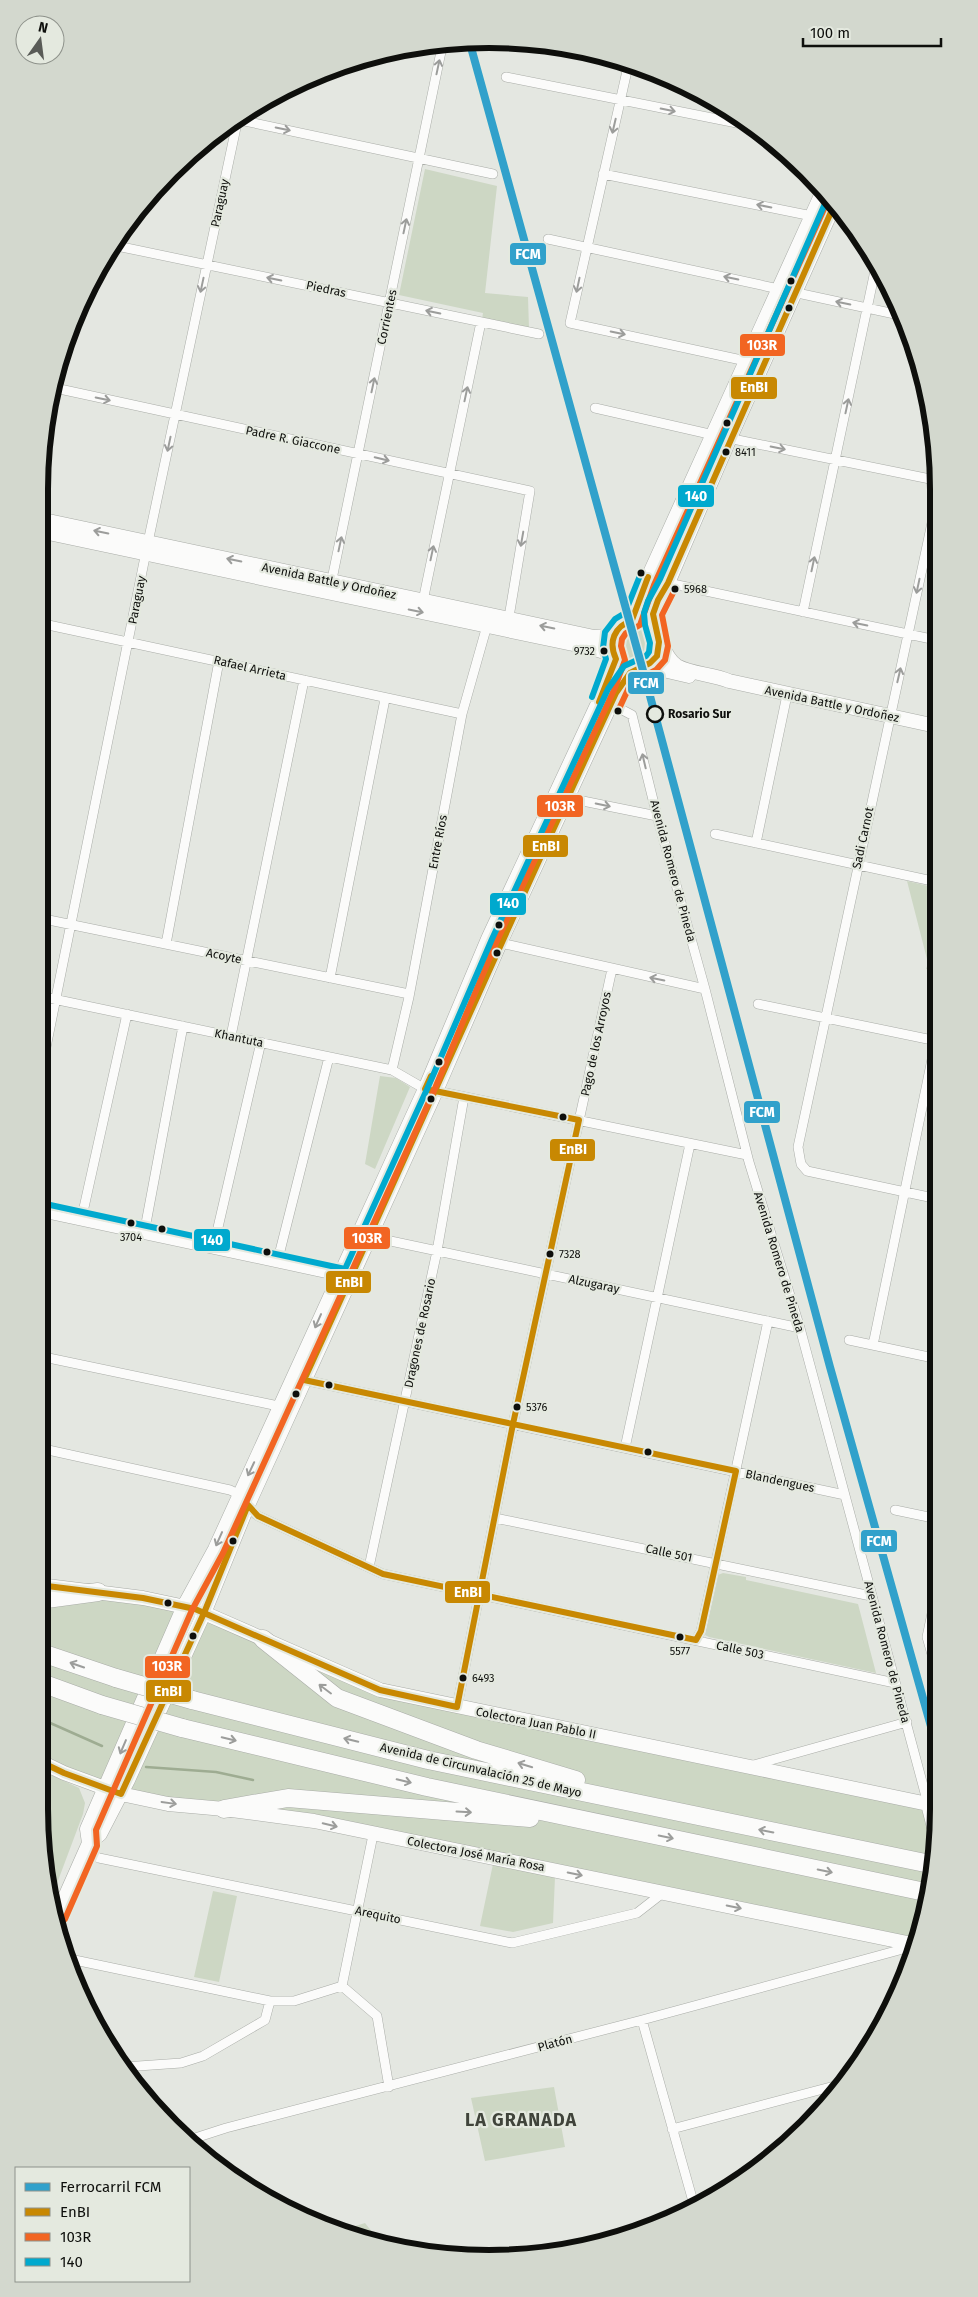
<svg xmlns="http://www.w3.org/2000/svg" width="978" height="2297" viewBox="0 0 978 2297" font-family="'Fira Sans',sans-serif">
<style>
.green{fill:#cdd7c4}
.lines{fill:none;stroke-linecap:round;stroke-linejoin:round}
.stream{stroke:#9eac92;stroke-width:2.5}
.minor-casing{stroke:#a9aca7;stroke-width:10}
.secondary-casing{stroke:#a9aca7;stroke-width:15}
.motorway-casing{stroke:#a9aca7;stroke-width:19}
.minor{stroke:#fbfbfa;stroke-width:9}
.secondary{stroke:#fbfbfa;stroke-width:14}
.motorway{stroke:#fbfbfa;stroke-width:18}
.motorway-bridge-casing{stroke:#a9aca7;stroke-width:19;stroke-linecap:butt}
.motorway-bridge{stroke:#fbfbfa;stroke-width:18}
.bus-1-casing{stroke:#e4e9df;stroke-width:10}
.bus-2-casing{stroke:#e4e9df;stroke-width:10}
.bus-3-casing{stroke:#e4e9df;stroke-width:10}
.bus-1{stroke:#c88802;stroke-width:6}
.bus-2{stroke:#f26522;stroke-width:6}
.bus-3{stroke:#00a9ce;stroke-width:6}
.rail-1-casing{stroke:#e4e9df;stroke-width:11}
.rail-1{stroke:#31a1cb;stroke-width:8}
.oneway{stroke:#9c9d9b}
.bus-dot{fill:#0e0f0c;stroke:#e4e9df;stroke-width:2}
.stop-dot{fill:#e4e9df;stroke:#0e0f0c;stroke-width:2.5}
.labels{text-anchor:middle;stroke-width:4.5;stroke-linejoin:round;paint-order:stroke}
.bus-label{font-size:11px;fill:#0e0f0c;stroke:#e4e9df;text-anchor:start}
.street-label{font-size:12px;fill:#0e0f0c;stroke:#e4e9df}
.stop-label{font-size:12px;font-weight:bold;fill:#0e0f0c;stroke:#e4e9df;text-anchor:start}
.district-label{font-size:18px;font-weight:bold;letter-spacing:1px;fill:#40443b;stroke:#e4e9df}
.rim{fill:none;stroke:#0e0f0c;stroke-width:6}
.line-badge{stroke:#e4e9df;stroke-width:2}
.badge-label{font-size:14px;text-anchor:middle;font-weight:bold;fill:#fff}
</style>
<rect width="100%" height="100%" fill="#e4e7e1"/>
<path class="green" d="M425,169L497,186L485,293L528,297L529,329L482,319L483,313L399,295Z
M651,625L657,657L625,666C612,654 608,646 616,629Z
M907,881L937,888V971L926,969L928,963Z
M380,1076L396,1078L410,1087L375,1169L365,1164Z
M723,1573L746,1577V1580L858,1604L876,1673L709,1637L705,1635L718,1575Z
M39,1585L184,1606L380,1690L928,1804L935,1831L917,1945L486,1855L168,1804L39,1761Z
M39,1769L79,1788L85,1803L83,1814L53,1894L39,1808Z
M493,1864L555,1877L553,1923L513,1932L480,1926Z
M213,1891L237,1896L219,1982L194,1977Z
M554,2087L565,2147L485,2161L471,2098Z
M365,2223L380,2242L346,2229Z"/>
<g class="lines">
<path class="stream" d="M39,1718L102,1746
M146,1767L216,1772L253,1780"/>
<defs>
<path id="minor" d="M629,62L570,323L746,361
M506,77L752,126
M235,119L493,174
M603,174L812,216
M548,239L904,316
M112,245L539,334
M55,388L530,491L508,623
M595,408L718,436L935,480
M936,504L798,1147L801,1164L807,1171L938,1199
M668,583L936,640
M331,584L443,42
M423,601L481,322
M803,612L876,266
M39,623L462,714
M611,704L632,715L657,816L705,989L749,1162L800,1328L928,1804
M563,797L657,816
M715,834L937,882
M756,843L787,695
M39,918L409,994
M496,942L705,989
M166,944L219,661
M330,978L385,699
M39,996L392,1070L425,1089L436,1091L747,1155
M758,1004L937,1041
M231,1036L304,680
M392,1070L409,997L462,714L488,622
M39,1082L147,547L238,118
M39,1212L343,1277
M81,1221L127,1014
M144,1234L183,1026
M367,1236L800,1328
M213,1249L261,1042
M277,1263L329,1057
M849,1340L938,1359
M873,1345L937,1035
M39,1356L283,1407
M304,1380L845,1495
M39,1448L230,1490C246,1496 245,1507 258,1516L383,1574L895,1683
M625,1448L690,1144
M895,1510L938,1519
M495,1518L871,1596
M369,1567L437,1251L464,1097
M939,1580L927,1637L939,1679
M696,1640L701,1631L768,1321
M457,1707L513,1424L612,969
M750,1766L907,1722
M85,1852L99,1858L512,1943L637,1913L664,1892
M65,1958L270,2001H294L342,1986
M342,1986L373,1835
M342,1986L377,2016L389,2087
M642,2020L694,2205
M124,2067L181,2063L203,2056L265,2020L270,2001
M672,2129L842,2084
M192,2139L226,2128L642,2020L914,1946"/>
<path id="secondary" d="M39,519L594,637L607,636L616,629
M39,531L592,648L614,655
M632,620L646,582L823,191
M624,623C660,607 656,653 677,666C691,674 713,674 729,681L936,726
M656,631C650,609 657,602 668,583L730,438L835,203
M646,666L689,676
M627,667C646,672 659,660 660,642
M39,1585L143,1598L195,1609L380,1690L928,1804L935,1831
M39,1761L64,1773L121,1794L168,1804L224,1809L314,1821L917,1945
M89,1843L87,1829L184,1606L215,1549L425,1089L488,939L606,686L616,659
M57,1915L89,1843L100,1834L128,1780L204,1613L248,1505L436,1091L500,943L616,693L626,676L635,669"/>
<path id="motorway" d="M39,1600L98,1592
M263,1639L337,1698L476,1750L576,1780
M39,1652L116,1678
M39,1682L102,1705
M192,1700L428,1760L930,1864
M182,1728L427,1787L925,1892
M224,1809L288,1798L530,1818"/>
</defs>
<use href="#minor" class="minor-casing"/>
<use href="#secondary" class="secondary-casing"/>
<use href="#motorway" class="motorway-casing"/>
<use href="#minor" class="minor"/>
<use href="#secondary" class="secondary"/>
<use href="#motorway" class="motorway"/>
<defs>
<path id="motorway-bridge" d="M116,1678L192,1700
M102,1705L182,1728"/>
</defs>
<use href="#motorway-bridge" class="motorway-bridge-casing"/>
<use href="#motorway-bridge" class="motorway-bridge"/>
<defs>
<path id="bus-1" d="M599,702L616,659C608,642 614,627 632,620L648,577
M248,1505L258,1516L383,1574L696,1640L701,1631L736,1471L304,1380C409,1151 510,921 616,693L630,673L650,663L657,656L659,642L653,614L658,600L668,583L835,203
M39,1585L143,1598L195,1609L380,1690L457,1707L513,1424L579,1120L425,1089L431,1076
M39,1761L64,1773L121,1794L204,1613L248,1505"/>
<path id="bus-2" d="M618,711L631,683L656,670L665,660L668,646L662,615L675,589
M65,1919L97,1846L96,1830L192,1610L223,1553L433,1093L496,943L614,690L625,660L621,646L622,639L626,633L640,625L654,585L829,198"/>
<path id="bus-3" d="M592,697L606,659L603,648L605,632L615,619L625,613L641,573
M41,1203L345,1269L428,1087L492,939L608,689L624,666L646,656L649,652L650,643L645,625L644,613L648,601L660,579L827,199"/>
</defs>
<use href="#bus-1" class="bus-1-casing"/>
<use href="#bus-2" class="bus-2-casing"/>
<use href="#bus-3" class="bus-3-casing"/>
<use href="#bus-1" class="bus-1"/>
<use href="#bus-2" class="bus-2"/>
<use href="#bus-3" class="bus-3"/>
<defs>
<path id="rail-1" d="M469,40L650,696L830,1367L939,1755"/>
</defs>
<use href="#rail-1" class="rail-1-casing"/>
<use href="#rail-1" class="rail-1"/>
</g>
<defs><path id="oneway-shaft" d="M-6 0H5M1.5-3L5.5 0L1.5 3" fill="none" stroke-width="1.6" stroke-linecap="round" stroke-linejoin="round" transform="scale(1.25)"/></defs>
<g class="oneway">
<use href="#oneway-shaft" transform="translate(438 67) rotate(-78)"/>
<use href="#oneway-shaft" transform="translate(668 110) rotate(11)"/>
<use href="#oneway-shaft" transform="translate(614 126) rotate(103)"/>
<use href="#oneway-shaft" transform="translate(283 129) rotate(12)"/>
<use href="#oneway-shaft" transform="translate(764 206) rotate(-169)"/>
<use href="#oneway-shaft" transform="translate(405 226) rotate(-78)"/>
<use href="#oneway-shaft" transform="translate(731 278) rotate(-168)"/>
<use href="#oneway-shaft" transform="translate(274 279) rotate(-168)"/>
<use href="#oneway-shaft" transform="translate(202 285) rotate(102)"/>
<use href="#oneway-shaft" transform="translate(578 285) rotate(102)"/>
<use href="#oneway-shaft" transform="translate(843 303) rotate(-168)"/>
<use href="#oneway-shaft" transform="translate(433 312) rotate(-168)"/>
<use href="#oneway-shaft" transform="translate(618 333) rotate(12)"/>
<use href="#oneway-shaft" transform="translate(373 385) rotate(-78)"/>
<use href="#oneway-shaft" transform="translate(466 394) rotate(-78)"/>
<use href="#oneway-shaft" transform="translate(103 399) rotate(12)"/>
<use href="#oneway-shaft" transform="translate(847 406) rotate(-78)"/>
<use href="#oneway-shaft" transform="translate(169 444) rotate(102)"/>
<use href="#oneway-shaft" transform="translate(778 448) rotate(11)"/>
<use href="#oneway-shaft" transform="translate(382 459) rotate(13)"/>
<use href="#oneway-shaft" transform="translate(101 532) rotate(-168)"/>
<use href="#oneway-shaft" transform="translate(522 539) rotate(100)"/>
<use href="#oneway-shaft" transform="translate(340 544) rotate(-78)"/>
<use href="#oneway-shaft" transform="translate(432 553) rotate(-78)"/>
<use href="#oneway-shaft" transform="translate(234 560) rotate(-168)"/>
<use href="#oneway-shaft" transform="translate(813 564) rotate(-78)"/>
<use href="#oneway-shaft" transform="translate(918 586) rotate(102)"/>
<use href="#oneway-shaft" transform="translate(416 611) rotate(12)"/>
<use href="#oneway-shaft" transform="translate(860 624) rotate(-168)"/>
<use href="#oneway-shaft" transform="translate(547 627) rotate(-168)"/>
<use href="#oneway-shaft" transform="translate(899 675) rotate(-77)"/>
<use href="#oneway-shaft" transform="translate(644 761) rotate(-103)"/>
<use href="#oneway-shaft" transform="translate(603 805) rotate(12)"/>
<use href="#oneway-shaft" transform="translate(657 979) rotate(-168)"/>
<use href="#oneway-shaft" transform="translate(318 1321) rotate(114)"/>
<use href="#oneway-shaft" transform="translate(251 1469) rotate(115)"/>
<use href="#oneway-shaft" transform="translate(219 1539) rotate(114)"/>
<use href="#oneway-shaft" transform="translate(77 1665) rotate(-161)"/>
<use href="#oneway-shaft" transform="translate(325 1689) rotate(-143)"/>
<use href="#oneway-shaft" transform="translate(229 1739) rotate(13)"/>
<use href="#oneway-shaft" transform="translate(351 1740) rotate(-166)"/>
<use href="#oneway-shaft" transform="translate(123 1747) rotate(113)"/>
<use href="#oneway-shaft" transform="translate(525 1765) rotate(-163)"/>
<use href="#oneway-shaft" transform="translate(404 1781) rotate(13)"/>
<use href="#oneway-shaft" transform="translate(169 1803) rotate(8)"/>
<use href="#oneway-shaft" transform="translate(464 1812) rotate(3)"/>
<use href="#oneway-shaft" transform="translate(330 1825) rotate(13)"/>
<use href="#oneway-shaft" transform="translate(766 1831) rotate(-169)"/>
<use href="#oneway-shaft" transform="translate(666 1837) rotate(12)"/>
<use href="#oneway-shaft" transform="translate(825 1871) rotate(12)"/>
<use href="#oneway-shaft" transform="translate(575 1874) rotate(12)"/>
<use href="#oneway-shaft" transform="translate(734 1907) rotate(12)"/>
</g>
<g class="bus-dot">
<circle cx="791" cy="281" r="4.5"/>
<circle cx="789" cy="308" r="4.5"/>
<circle cx="727" cy="423" r="4.5"/>
<circle cx="726" cy="452" r="4.5"/>
<circle cx="641" cy="573" r="4.5"/>
<circle cx="675" cy="589" r="4.5"/>
<circle cx="604" cy="651" r="4.5"/>
<circle cx="618" cy="711" r="4.5"/>
<circle cx="499" cy="925" r="4.5"/>
<circle cx="497" cy="953" r="4.5"/>
<circle cx="439" cy="1062" r="4.5"/>
<circle cx="431" cy="1099" r="4.5"/>
<circle cx="563" cy="1117" r="4.5"/>
<circle cx="131" cy="1223" r="4.5"/>
<circle cx="162" cy="1229" r="4.5"/>
<circle cx="267" cy="1252" r="4.5"/>
<circle cx="550" cy="1254" r="4.5"/>
<circle cx="329" cy="1385" r="4.5"/>
<circle cx="296" cy="1394" r="4.5"/>
<circle cx="517" cy="1407" r="4.5"/>
<circle cx="648" cy="1452" r="4.5"/>
<circle cx="233" cy="1541" r="4.5"/>
<circle cx="168" cy="1603" r="4.5"/>
<circle cx="193" cy="1636" r="4.5"/>
<circle cx="680" cy="1637" r="4.5"/>
<circle cx="463" cy="1678" r="4.5"/>
</g>
<circle class="stop-dot" cx="655" cy="714" r="8"/>
<g class="labels">
<g class="bus-label">
<text x="735" y="456">8411</text>
<text x="684" y="593">5968</text>
<text x="595" y="655" text-anchor="end">9732</text>
<text x="131" y="1241" text-anchor="middle">3704</text>
<text x="559" y="1258">7328</text>
<text x="526" y="1411">5376</text>
<text x="680" y="1655" text-anchor="middle">5577</text>
<text x="472" y="1682">6493</text>
</g>
<g class="street-label">
<text transform="translate(220 203) rotate(-78)" y="4">Paraguay</text>
<text transform="translate(326 289) rotate(12)" y="4">Piedras</text>
<text transform="translate(387 317) rotate(-78)" y="4">Corrientes</text>
<text transform="translate(293 440) rotate(12)" y="4">Padre R. Giaccone</text>
<text transform="translate(329 581) rotate(12)" y="4">Avenida Battle y Ordoñez</text>
<text transform="translate(137 600) rotate(-79)" y="4">Paraguay</text>
<text transform="translate(250 668) rotate(13)" y="4">Rafael Arrieta</text>
<text transform="translate(832 704) rotate(12)" y="4">Avenida Battle y Ordoñez</text>
<text transform="translate(863 838) rotate(-78)" y="4">Sadi Carnot</text>
<text transform="translate(438 842) rotate(-79)" y="4">Entre Ríos</text>
<text transform="translate(673 871) rotate(75)" y="4">Avenida Romero de Pineda</text>
<text transform="translate(224 956) rotate(12)" y="4">Acoyte</text>
<text transform="translate(239 1038) rotate(12)" y="4">Khantuta</text>
<text transform="translate(596 1044) rotate(-78)" y="4">Pago de los Arroyos</text>
<text transform="translate(779 1262) rotate(73)" y="4">Avenida Romero de Pineda</text>
<text transform="translate(594 1284) rotate(12)" y="4">Alzugaray</text>
<text transform="translate(420 1333) rotate(-78)" y="4">Dragones de Rosario</text>
<text transform="translate(780 1481) rotate(12)" y="4">Blandengues</text>
<text transform="translate(669 1553) rotate(12)" y="4">Calle 501</text>
<text transform="translate(740 1650) rotate(12)" y="4">Calle 503</text>
<text transform="translate(887 1652) rotate(75)" y="4">Avenida Romero de Pineda</text>
<text transform="translate(536 1723) rotate(11)" y="4">Colectora Juan Pablo II</text>
<text transform="translate(481 1770) rotate(13)" y="4">Avenida de Circunvalación 25 de Mayo</text>
<text transform="translate(476 1854) rotate(11)" y="4">Colectora José María Rosa</text>
<text transform="translate(378 1915) rotate(12)" y="4">Arequito</text>
<text transform="translate(555 2043) rotate(-15)" y="4">Platón</text>
</g>
<g class="stop-label">
<text x="668" y="718">Rosario Sur</text>
</g>
<g class="district-label">
<text x="521" y="2126">LA GRANADA</text>
</g>
</g>
<path d="M0 0H978V2297H0ZM489 48H489A441 441 0 0 1 930 489V1809A441 441 0 0 1 489 2250H489A441 441 0 0 1 48 1809V489A441 441 0 0 1 489 48Z" fill="#d3d8ce" fill-rule="evenodd"/>
<path class="rim" d="M489 48H489A441 441 0 0 1 930 489V1809A441 441 0 0 1 489 2250H489A441 441 0 0 1 48 1809V489A441 441 0 0 1 489 48Z"/>
<g class="line-badge">
<rect x="509" y="242" width="38" height="24" rx="5" fill="#31a1cb"/>
<rect x="739" y="333" width="47" height="24" rx="5" fill="#f26522"/>
<rect x="730" y="376" width="48" height="24" rx="5" fill="#c88802"/>
<rect x="677" y="484" width="38" height="24" rx="5" fill="#00a9ce"/>
<rect x="627" y="671" width="38" height="24" rx="5" fill="#31a1cb"/>
<rect x="536" y="794" width="48" height="24" rx="5" fill="#f26522"/>
<rect x="522" y="834" width="47" height="24" rx="5" fill="#c88802"/>
<rect x="489" y="892" width="38" height="24" rx="5" fill="#00a9ce"/>
<rect x="743" y="1100" width="38" height="24" rx="5" fill="#31a1cb"/>
<rect x="549" y="1138" width="47" height="24" rx="5" fill="#c88802"/>
<rect x="343" y="1226" width="48" height="24" rx="5" fill="#f26522"/>
<rect x="193" y="1228" width="38" height="24" rx="5" fill="#00a9ce"/>
<rect x="325" y="1270" width="47" height="24" rx="5" fill="#c88802"/>
<rect x="860" y="1529" width="38" height="24" rx="5" fill="#31a1cb"/>
<rect x="444" y="1580" width="47" height="24" rx="5" fill="#c88802"/>
<rect x="144" y="1655" width="47" height="24" rx="5" fill="#f26522"/>
<rect x="145" y="1679" width="47" height="24" rx="5" fill="#c88802"/>
</g>
<g class="badge-label">
<text x="528" y="259">FCM</text>
<text x="762" y="350">103R</text>
<text x="754" y="392">EnBI</text>
<text x="696" y="501">140</text>
<text x="646" y="688">FCM</text>
<text x="560" y="811">103R</text>
<text x="546" y="851">EnBI</text>
<text x="508" y="908">140</text>
<text x="762" y="1117">FCM</text>
<text x="573" y="1154">EnBI</text>
<text x="367" y="1243">103R</text>
<text x="212" y="1245">140</text>
<text x="349" y="1287">EnBI</text>
<text x="879" y="1546">FCM</text>
<text x="468" y="1597">EnBI</text>
<text x="167" y="1671">103R</text>
<text x="168" y="1696">EnBI</text>
</g>
<rect x="15" y="2167" width="175" height="115" fill="#e4e9df" stroke="#8e928b"/>
<rect x="25" y="2183" width="25" height="8" fill="#31a1cb" stroke="#8e928b"/>
<text x="60" y="2192" font-size="15" fill="#0e0f0c">Ferrocarril FCM</text>
<rect x="25" y="2208" width="25" height="8" fill="#c88802" stroke="#8e928b"/>
<text x="60" y="2217" font-size="15" fill="#0e0f0c">EnBI</text>
<rect x="25" y="2233" width="25" height="8" fill="#f26522" stroke="#8e928b"/>
<text x="60" y="2242" font-size="15" fill="#0e0f0c">103R</text>
<rect x="25" y="2258" width="25" height="8" fill="#00a9ce" stroke="#8e928b"/>
<text x="60" y="2267" font-size="15" fill="#0e0f0c">140</text>
<g transform="translate(40 40) rotate(14)"><circle r="24" fill="#e4e9df" stroke="#8e928b"/>
<path d="M0-4L9 19L0 12L-9 19Z" fill="#595b57"/>
<text y="-8" font-size="14" font-weight="bold" text-anchor="middle" fill="#0e0f0c">N</text>
</g>
<path d="M803 38v8h138v-8" fill="none" stroke="#0e0f0c" stroke-width="2.5"/>
<text x="810" y="38" font-size="15" fill="#0e0f0c" stroke="#e4e9df" stroke-width="4" paint-order="stroke">100 m</text>
</svg>
